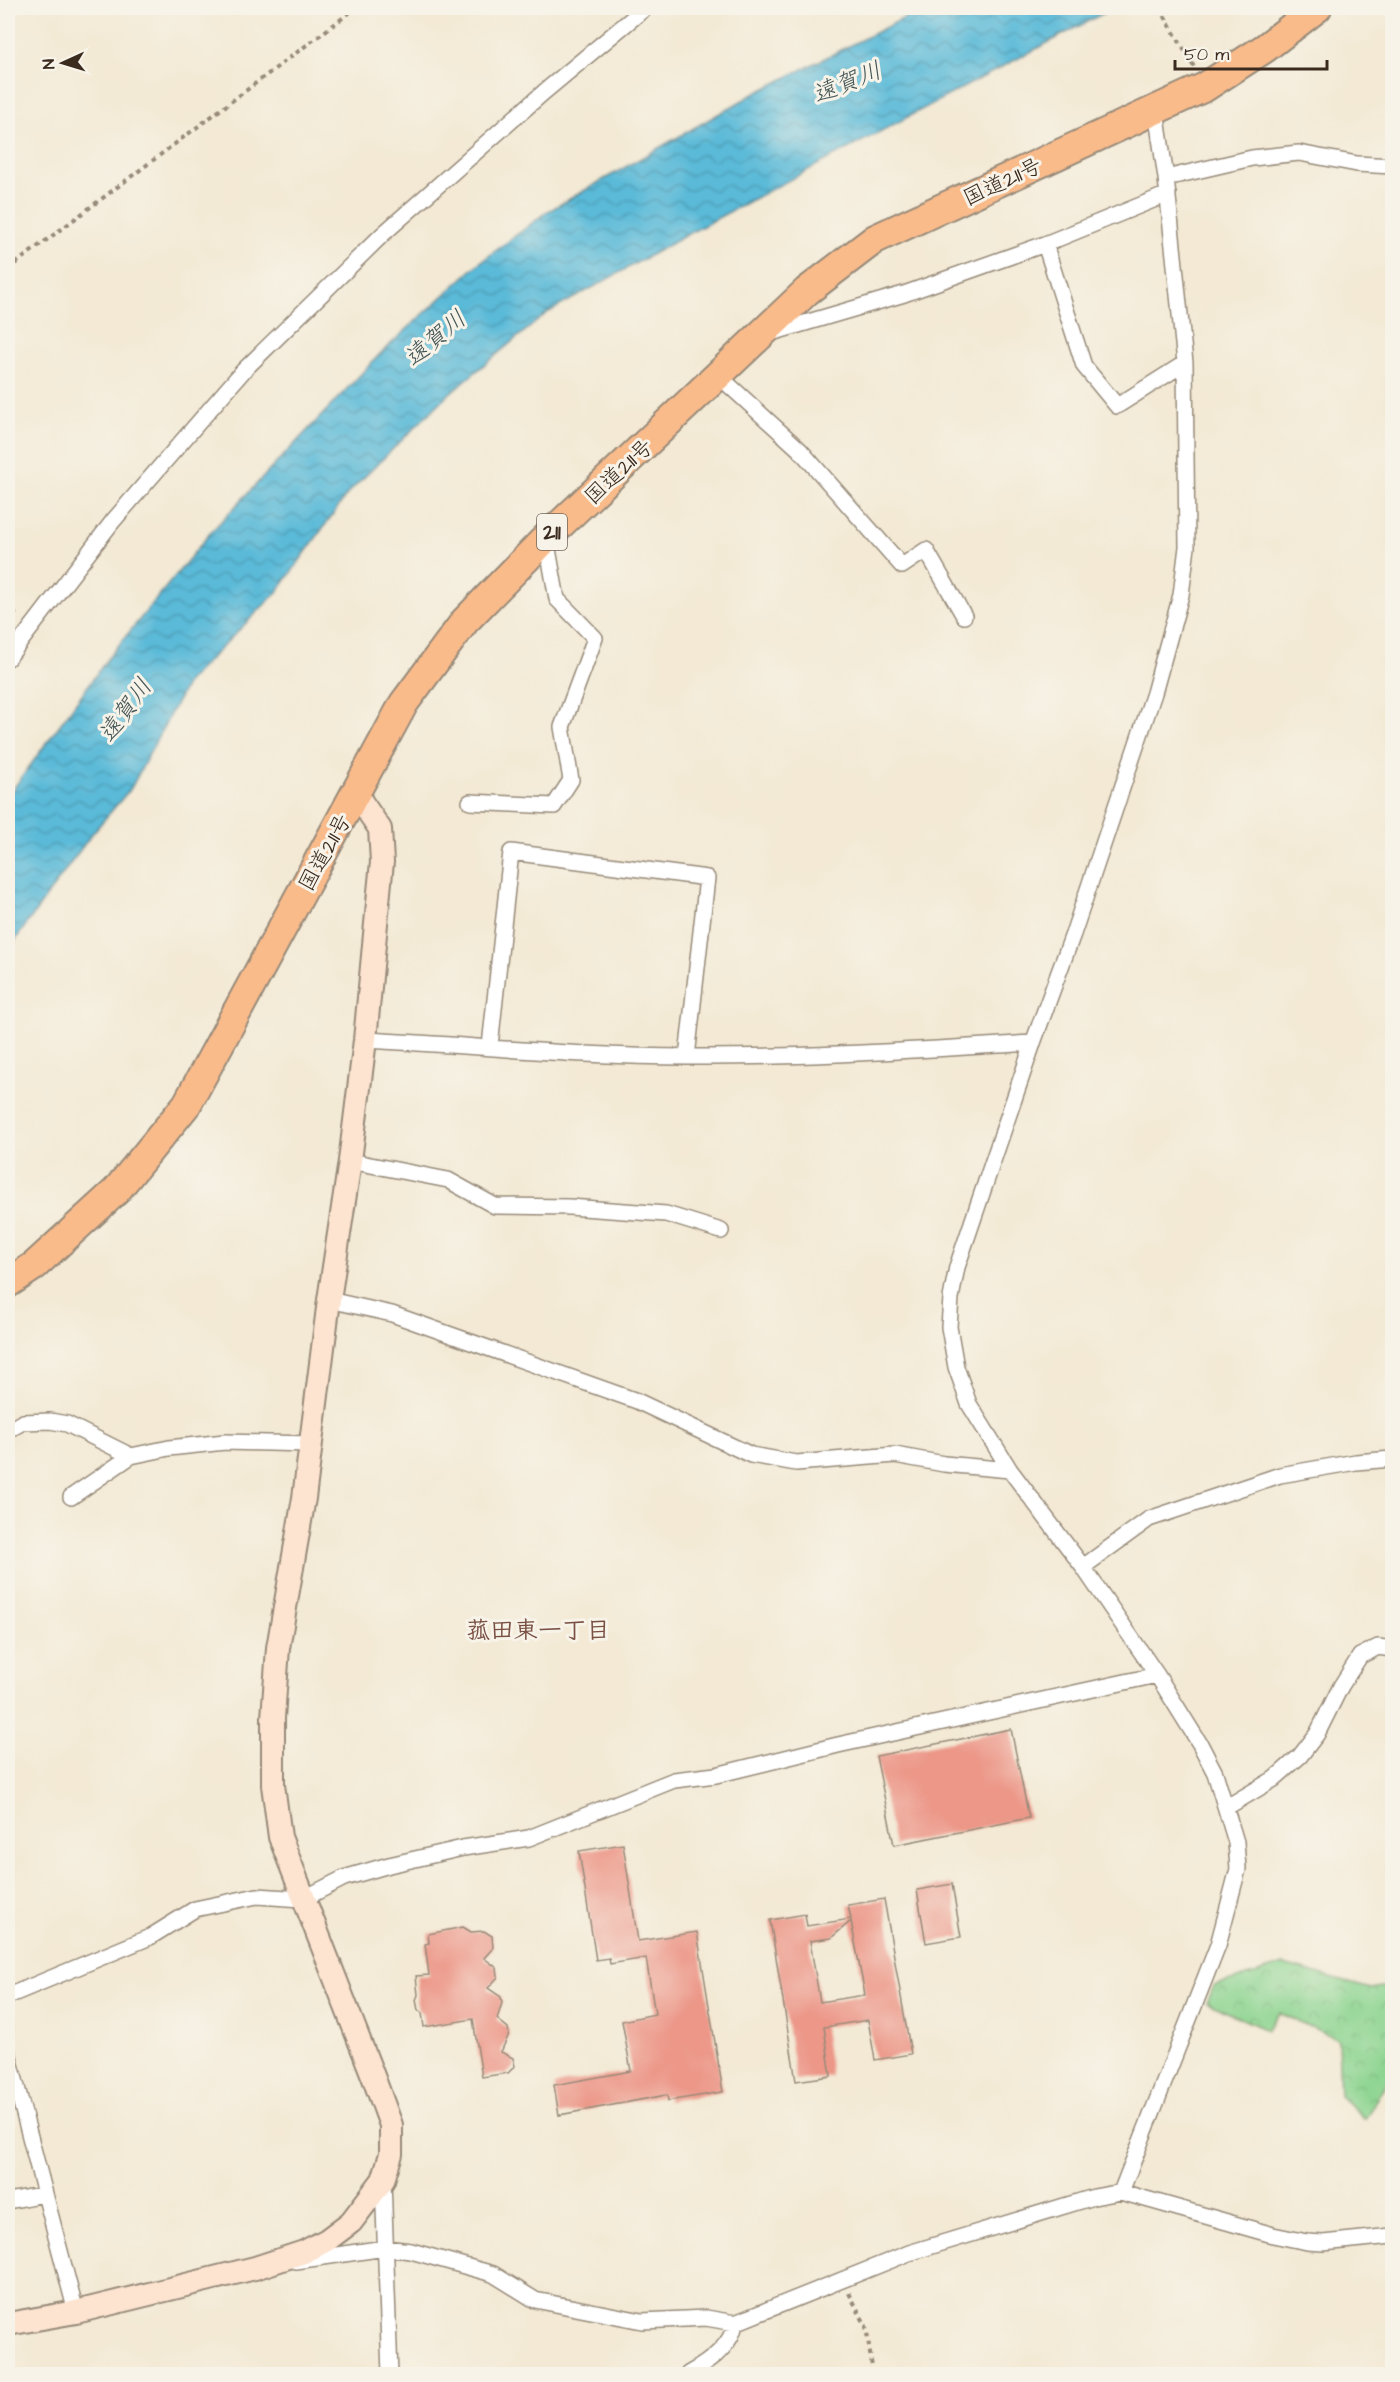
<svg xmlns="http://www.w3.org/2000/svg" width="1400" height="2382" viewBox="0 0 1400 2382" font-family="'Architects Daughter','Klee One',sans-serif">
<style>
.park{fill:url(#park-crowns);stroke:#647f57;stroke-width:1.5}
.water{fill:url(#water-waves);stroke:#4a727b;stroke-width:1.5}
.building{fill:#ec9788;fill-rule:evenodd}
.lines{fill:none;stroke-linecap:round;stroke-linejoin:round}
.street-casing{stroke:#978a79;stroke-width:18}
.secondary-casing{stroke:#978a79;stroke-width:26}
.highway-casing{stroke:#978a79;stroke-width:32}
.path{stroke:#978a79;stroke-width:4;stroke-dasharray:4.5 4.5;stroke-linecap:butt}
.street{stroke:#fff;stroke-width:15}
.secondary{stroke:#fde4d1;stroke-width:22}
.highway{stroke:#fabb8b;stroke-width:28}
.labels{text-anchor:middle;stroke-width:6;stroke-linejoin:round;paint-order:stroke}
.shield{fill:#f7f3e8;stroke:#73665b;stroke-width:1.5}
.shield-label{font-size:21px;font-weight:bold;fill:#3b2a1e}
.street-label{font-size:22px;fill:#3b2a1e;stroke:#f7f3e8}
.water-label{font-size:24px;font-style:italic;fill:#445556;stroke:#f7f3e8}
.neighbourhood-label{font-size:24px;font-weight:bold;fill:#795043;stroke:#f7f3e8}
</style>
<defs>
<pattern id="park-crowns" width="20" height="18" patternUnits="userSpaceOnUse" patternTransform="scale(1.5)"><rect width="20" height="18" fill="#8cd490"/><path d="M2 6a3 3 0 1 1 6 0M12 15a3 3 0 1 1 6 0" fill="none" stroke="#7ab67c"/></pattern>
<pattern id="water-waves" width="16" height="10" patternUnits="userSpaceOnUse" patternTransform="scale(1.5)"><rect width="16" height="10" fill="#5abad8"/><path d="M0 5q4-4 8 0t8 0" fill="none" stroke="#4c97af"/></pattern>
</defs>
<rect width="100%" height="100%" fill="#f7f3e8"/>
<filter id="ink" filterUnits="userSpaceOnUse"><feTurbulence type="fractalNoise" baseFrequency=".0167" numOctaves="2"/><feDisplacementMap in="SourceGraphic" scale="12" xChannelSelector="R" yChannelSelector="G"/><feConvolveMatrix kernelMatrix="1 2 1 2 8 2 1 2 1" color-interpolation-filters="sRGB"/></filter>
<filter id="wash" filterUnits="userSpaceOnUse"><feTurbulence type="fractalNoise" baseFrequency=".008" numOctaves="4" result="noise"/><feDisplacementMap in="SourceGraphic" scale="24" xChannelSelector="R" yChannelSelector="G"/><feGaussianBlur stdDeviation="1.35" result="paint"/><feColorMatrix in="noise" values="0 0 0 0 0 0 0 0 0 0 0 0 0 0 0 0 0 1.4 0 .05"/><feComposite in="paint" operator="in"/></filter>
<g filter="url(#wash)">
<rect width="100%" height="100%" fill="#f3e9d4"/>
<path class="park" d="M1284,1965L1371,1989L1386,1986L1392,1989V2072L1365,2119L1340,2096L1338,2039L1279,2013L1267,2030L1207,2003L1214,1986Z"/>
<path class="water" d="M924,8H1113L697,229L547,313L450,393L348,493L278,591L188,681L131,788L91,835L8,950V796L109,657L211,532L381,353L478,264L547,212L750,96Z"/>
<g id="blocks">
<path class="building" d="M1011,1729L1029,1818L894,1845L876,1756Z
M623,1844L638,1941L697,1932L723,2092L668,2101L667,2095L559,2115L554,2085L631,2071L622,2021L655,2014L646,1958L610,1964L609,1958L596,1960L579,1851Z
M952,1884L961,1937L926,1943L917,1890Z
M884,1899L911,2054L875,2060L868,2020L824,2027L831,2076L796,2081L770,1920L805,1914L807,1926L851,1919L848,1905ZM851,1921L865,1995L820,2002L810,1941L831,1938Z
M463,1927L471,1932L484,1931L492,1936L493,1948L484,1958L497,1968L498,1977L488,1988L501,1997L502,2003L497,2019L508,2028L509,2034L501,2052L513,2058L515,2066L508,2073L482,2077L473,2019L424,2027L422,2013L418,2010L416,2000L418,1995L416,1976L429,1975L425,1944L429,1943L428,1934Z"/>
</g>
</g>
<g filter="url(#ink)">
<use href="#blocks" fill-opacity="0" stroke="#978a79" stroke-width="1.5"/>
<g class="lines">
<defs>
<path id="street" d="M1166,178L1252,158L1299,153L1357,164L1392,166
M1045,244L1168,194
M771,333L904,294L1045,244L1084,366L1117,406L1185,363
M719,376L800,450L902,566L926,550L964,616
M8,658L113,521L244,370L383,234L544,92L645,8
M470,802L554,806L571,780L562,727L595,638L557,599L546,538
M365,1040C472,1045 580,1057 688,1057C803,1058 918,1050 1033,1043
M490,1046L511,852L707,878L687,1057
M350,1161L448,1180L495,1206L569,1207L666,1214L721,1231
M329,1300L392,1314L637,1401L751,1455L796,1463L895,1455L944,1464L1010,1470
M14,1427L23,1422L50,1421L67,1424L131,1456L169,1448L225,1442L311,1444
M71,1497L131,1456
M1083,1567L1149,1519L1280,1475L1356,1462L1392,1459
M1227,1807L1274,1779L1300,1756L1317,1734L1341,1686L1360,1656L1378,1647L1392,1649
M8,1996L150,1937L195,1909L257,1896L303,1899L344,1878L389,1865L463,1848L529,1838L674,1780L716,1775L838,1745L1157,1675
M8,2053L76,2312
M383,2180L390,2374
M1121,2192L1218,1945L1238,1869L1236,1842L1215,1773L1200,1744L1157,1675L1083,1567L1010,1470L969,1404L956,1367L949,1327L951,1298L957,1267L1033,1043L1073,934L1154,693L1181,595L1187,547L1185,363L1166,178L1156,111
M8,2201L45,2194
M296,2261L385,2248L411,2251L493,2274L535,2300L642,2321L706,2318L735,2323L909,2253L1094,2197L1121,2192L1273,2235L1307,2242L1323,2243L1392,2236
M688,2374C708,2363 732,2346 735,2323"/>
<path id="secondary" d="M8,2324L76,2312L255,2268L304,2252L327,2240L351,2222L383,2180L391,2154V2125L373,2076L280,1837L273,1785V1718L278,1648L304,1498L329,1300L350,1161L365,1040L379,892L382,862L380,829L356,794"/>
<path id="highway" d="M8,1283L34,1266L116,1191L187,1104L404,703L465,621L546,538L807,291L875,239L1205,87L1265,48L1317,8"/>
</defs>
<use href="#street" class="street-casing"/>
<use href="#secondary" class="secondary-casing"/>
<use href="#highway" class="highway-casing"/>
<path class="path" d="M1160,8L1194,67
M8,269L356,8
M8,604L18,618
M849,2293L866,2326L873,2374"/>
<use href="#street" class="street"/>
<use href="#secondary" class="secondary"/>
<use href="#highway" class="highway"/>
</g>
</g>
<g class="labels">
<rect class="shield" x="537" y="514" width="30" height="36" rx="4.5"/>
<g class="shield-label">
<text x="552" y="539">211</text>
</g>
<g class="street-label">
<text transform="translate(1002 181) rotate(-25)" y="8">国道211号</text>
<text transform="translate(618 471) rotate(-43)" y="8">国道211号</text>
<text transform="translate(324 852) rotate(-61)" y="8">国道211号</text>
</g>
<g class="water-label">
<text transform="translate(847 82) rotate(-22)" y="8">遠賀川</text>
<text transform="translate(435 338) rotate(-40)" y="8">遠賀川</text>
<text transform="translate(125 710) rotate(-54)" y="8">遠賀川</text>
</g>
<g class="neighbourhood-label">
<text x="538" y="1638">菰田東一丁目</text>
</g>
</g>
<rect width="1400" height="2382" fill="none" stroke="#f7f3e8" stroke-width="30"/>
<g transform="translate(63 63) rotate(266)" stroke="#f7f3e8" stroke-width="4.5" paint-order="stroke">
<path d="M0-4.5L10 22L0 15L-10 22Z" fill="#3b2a1e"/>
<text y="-9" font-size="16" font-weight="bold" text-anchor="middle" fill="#3b2a1e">N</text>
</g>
<path d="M1175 60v9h152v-9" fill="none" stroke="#3b2a1e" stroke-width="3"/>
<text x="1184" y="60" font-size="18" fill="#3b2a1e" stroke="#f7f3e8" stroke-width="4.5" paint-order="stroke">50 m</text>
</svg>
